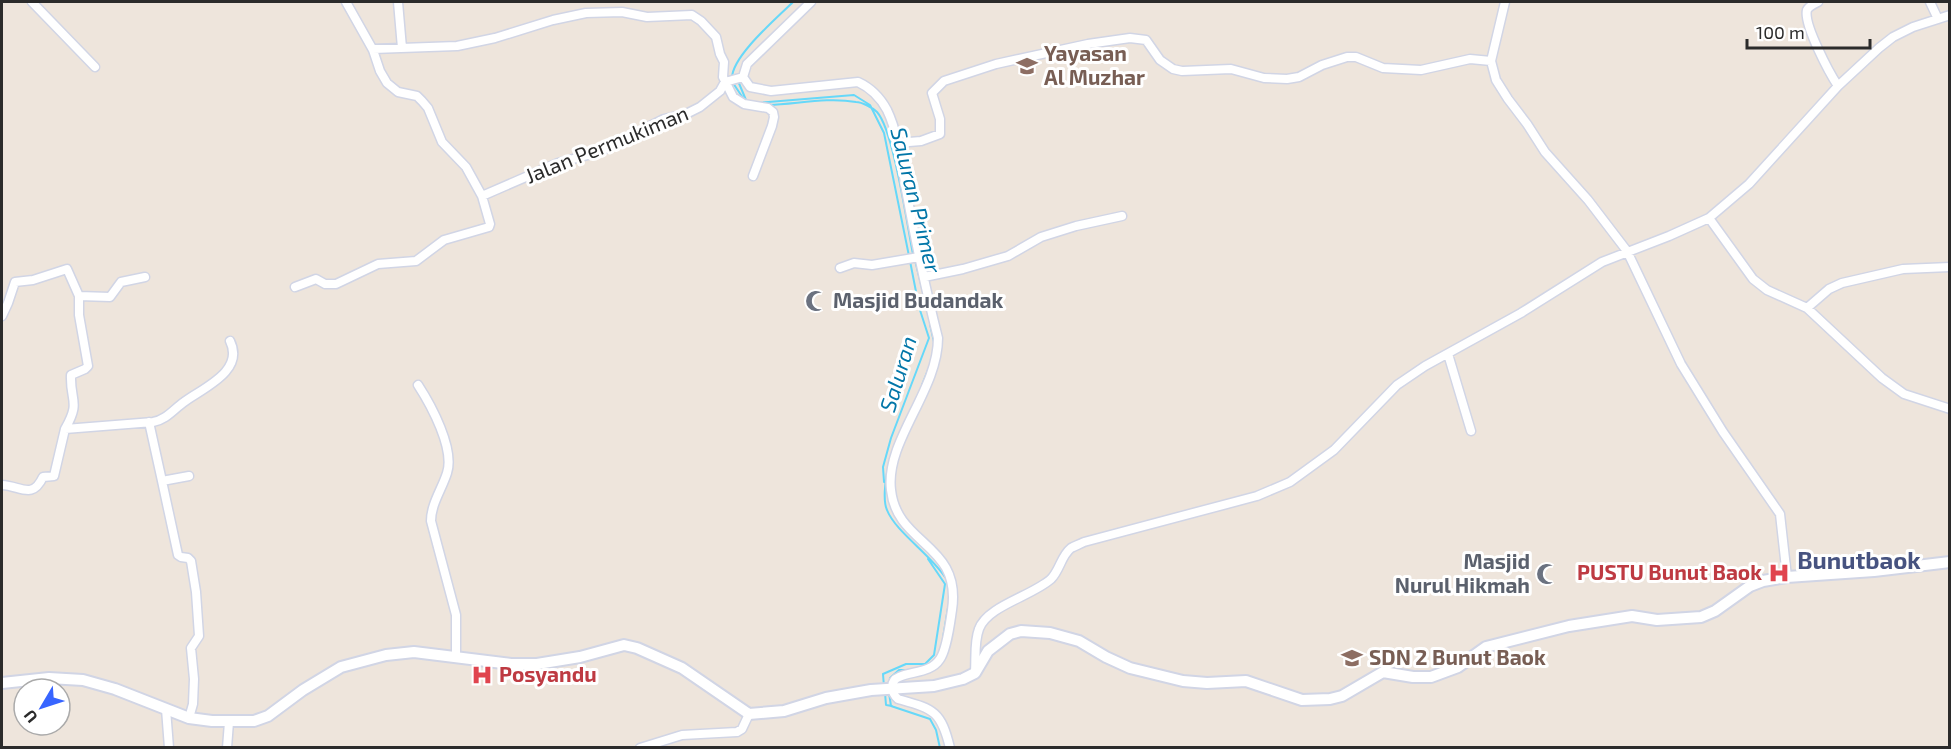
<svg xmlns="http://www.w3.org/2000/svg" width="1951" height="749" viewBox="0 0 1951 749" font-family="'Exo 2',sans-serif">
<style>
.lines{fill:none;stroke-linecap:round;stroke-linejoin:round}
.stream{stroke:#66d8f9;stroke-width:2}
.street-casing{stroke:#d1d5e5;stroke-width:11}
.secondary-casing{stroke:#d1d5e5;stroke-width:14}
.street{stroke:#fff;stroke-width:8}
.secondary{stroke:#fff;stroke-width:10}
.labels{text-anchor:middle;stroke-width:6;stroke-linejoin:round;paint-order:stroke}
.education-label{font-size:21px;font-weight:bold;fill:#785e54;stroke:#fff;text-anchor:start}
.street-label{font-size:21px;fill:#2b2b2b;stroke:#fff}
.worship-label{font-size:21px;font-weight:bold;fill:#5b616d;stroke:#fff;text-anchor:start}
.health-label{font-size:21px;font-weight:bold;fill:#be3a42;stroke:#fff;text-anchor:end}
.water-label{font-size:22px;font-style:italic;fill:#0276a8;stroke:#fff}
.quarter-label{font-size:24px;font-weight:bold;fill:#475380;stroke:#fff}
</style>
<rect width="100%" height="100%" fill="#eee5dc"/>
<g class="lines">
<path class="stream" d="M732,78C732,56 777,18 793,2
M738,81L746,100
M733,83L743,98
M757,103L854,95L870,105L884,133L909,256
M769,105C797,104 828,97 856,102C862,102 873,108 877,112C894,131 907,225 913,254
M915,260L923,292
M930,324L934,342
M922,385L928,370
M887,473C885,483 883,501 887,510C895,531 931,555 945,577
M884,482L883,467L891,438L929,338L919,307L910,261
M943,638L948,608
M890,682V678L899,670H911
M884,687L883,674L906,664H925L934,655L945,584L928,559
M885,693L886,705L892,706
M889,693L891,706L930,719L936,730L940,748"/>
<defs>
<path id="street" d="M32,2L95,67
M346,2L373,50L380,71L387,83L398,92L417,96L422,101L428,108L442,142L466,167L482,196
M398,2L402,48
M811,2L747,64L743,77L750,87L771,91L858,82C871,88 880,97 887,110C899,135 902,167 907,195C916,243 926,291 938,338C938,391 885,441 891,490C897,546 962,543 952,610C950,623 947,649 940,659C931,673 912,671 899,677C889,681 891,693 898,699C933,709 941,710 950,748
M1505,2L1491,61L1496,80L1508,99L1527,124L1545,152L1588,200L1627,251L1681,364L1723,432L1780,514L1787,577
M1818,2C1814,4 1809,6 1807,10C1803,24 1830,74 1838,86
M1930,2L1938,19
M373,49L457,46L495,38L553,20L586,13L622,12L647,17L692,15L701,21L716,37L720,54L724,62L723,77L733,97L744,104L768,108L773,112L774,117L772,126L753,176
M897,143L921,141L940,134V119L932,93L944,81L996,64L1088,44L1130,38L1146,40L1160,60L1173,69L1182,71L1231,69L1264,78L1287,79L1299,77L1322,65L1347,57H1356L1383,68L1421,70L1470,59L1491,61
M1709,218L1753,279L1767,290L1807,308L1882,378L1904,394L1950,409
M840,268L854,263L872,265L919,257
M924,277L963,269L1008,256L1041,237L1076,226L1122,216
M295,287L316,279L325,284H336L378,264L416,261L444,240L489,227L490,224L482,196L558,163L599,152L664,119L686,114L700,107L720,91L725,82L743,77
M1807,308L1829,289L1842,283L1903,269L1950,267
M2,316L8,303L15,282L33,280L67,269L79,296
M1448,354L1471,431
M418,385C431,405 455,449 447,473C442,489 431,504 431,521L456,615V657
M149,422L162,481
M65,429C81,401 70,402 71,375L85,369L88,366L79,315V296L110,297L121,282L145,277
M189,476L162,481L178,555L181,557L188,558L191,561L196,592L199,636L191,648L194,679L193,704L189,718
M2,485C21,486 32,500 43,477L54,476L65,429L153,422C166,420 174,409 184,402C203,388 245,371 230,341
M975,671C976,657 974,642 979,629C987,606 1032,596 1051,579C1060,570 1061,556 1071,548C1075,546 1080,544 1084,542L1257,496L1290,482L1334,450L1397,385L1425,366L1521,313L1602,262L1669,236L1709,218L1749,184L1838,86L1879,48L1893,37L1913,27L1950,15
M166,709L169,748
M227,748L229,722
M640,748L682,735L737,732L742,729L749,714"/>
<path id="secondary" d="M2,683L49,678L83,680L115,689L189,718L212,721H254L268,716L303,690L341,667L386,655L414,652L511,664H537L580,657L624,645L637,648L682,668L749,714L784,711L826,698L871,690L934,686L963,679L975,673L988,651L1010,634L1021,631L1050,633L1079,641L1106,657L1130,668L1183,681L1207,683L1246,681L1302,700L1330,699L1342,696L1383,672L1413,677H1431L1458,667L1486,647L1569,626L1632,616L1657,620L1701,617L1715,611L1750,586L1763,581L1787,577L1874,571L1950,562"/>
</defs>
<use href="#street" class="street-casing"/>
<use href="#secondary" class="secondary-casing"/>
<use href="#street" class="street"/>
<use href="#secondary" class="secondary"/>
</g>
<defs>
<symbol id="school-bare" viewBox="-9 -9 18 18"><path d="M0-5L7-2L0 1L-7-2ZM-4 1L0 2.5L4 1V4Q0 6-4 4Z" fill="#8d6e63" stroke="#fff" stroke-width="2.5" paint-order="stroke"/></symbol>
<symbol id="mosque-bare" viewBox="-9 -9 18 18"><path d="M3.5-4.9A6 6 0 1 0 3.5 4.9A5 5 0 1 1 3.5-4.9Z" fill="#6b7280" stroke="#fff" stroke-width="2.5" paint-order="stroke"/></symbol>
<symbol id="hospital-bare" viewBox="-9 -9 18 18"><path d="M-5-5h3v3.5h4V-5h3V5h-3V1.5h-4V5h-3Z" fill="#e0444e" stroke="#fff" stroke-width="2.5" paint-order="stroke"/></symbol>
</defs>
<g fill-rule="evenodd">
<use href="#school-bare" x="1012" y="51" width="30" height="30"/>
<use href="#mosque-bare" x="801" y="286" width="30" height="30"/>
<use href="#hospital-bare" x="1764" y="558" width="30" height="30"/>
<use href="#mosque-bare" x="1532" y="559" width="30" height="30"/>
<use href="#school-bare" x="1337" y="643" width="30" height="30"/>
<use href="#hospital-bare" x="467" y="660" width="30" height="30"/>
</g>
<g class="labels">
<g class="education-label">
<text x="1044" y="61">Yayasan<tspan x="1044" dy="24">Al Muzhar</tspan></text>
<text x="1369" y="665">SDN 2 Bunut Baok</text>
</g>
<g class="street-label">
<text transform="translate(607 145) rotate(-22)" y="7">Jalan Permukiman</text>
</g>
<g class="worship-label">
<text x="833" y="308">Masjid Budandak</text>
<text x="1530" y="569" text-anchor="end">Masjid<tspan x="1530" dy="24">Nurul Hikmah</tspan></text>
</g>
<g class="health-label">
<text x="1762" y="580">PUSTU Bunut Baok</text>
<text x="499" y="682" text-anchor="start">Posyandu</text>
</g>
<g class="water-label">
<text transform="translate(916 200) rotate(76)" y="8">Saluran Primer</text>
<text transform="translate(898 374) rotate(-73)" y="8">Saluran</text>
</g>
<g class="quarter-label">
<text x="1859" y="569">Bunutbaok</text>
</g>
</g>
<rect width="1951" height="749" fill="none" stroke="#2b2b2b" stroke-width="6"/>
<g transform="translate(42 707) rotate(231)"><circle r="28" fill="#ffffff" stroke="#aaaaaa" stroke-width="1.5"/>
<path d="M0-4.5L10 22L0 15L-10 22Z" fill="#3865ff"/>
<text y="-9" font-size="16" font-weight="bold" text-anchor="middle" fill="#2b2b2b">U</text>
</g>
<path d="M1747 39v9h123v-9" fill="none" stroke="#2b2b2b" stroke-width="3"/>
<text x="1756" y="39" font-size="18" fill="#2b2b2b" stroke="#ffffff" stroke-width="4.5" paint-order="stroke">100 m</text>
</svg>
